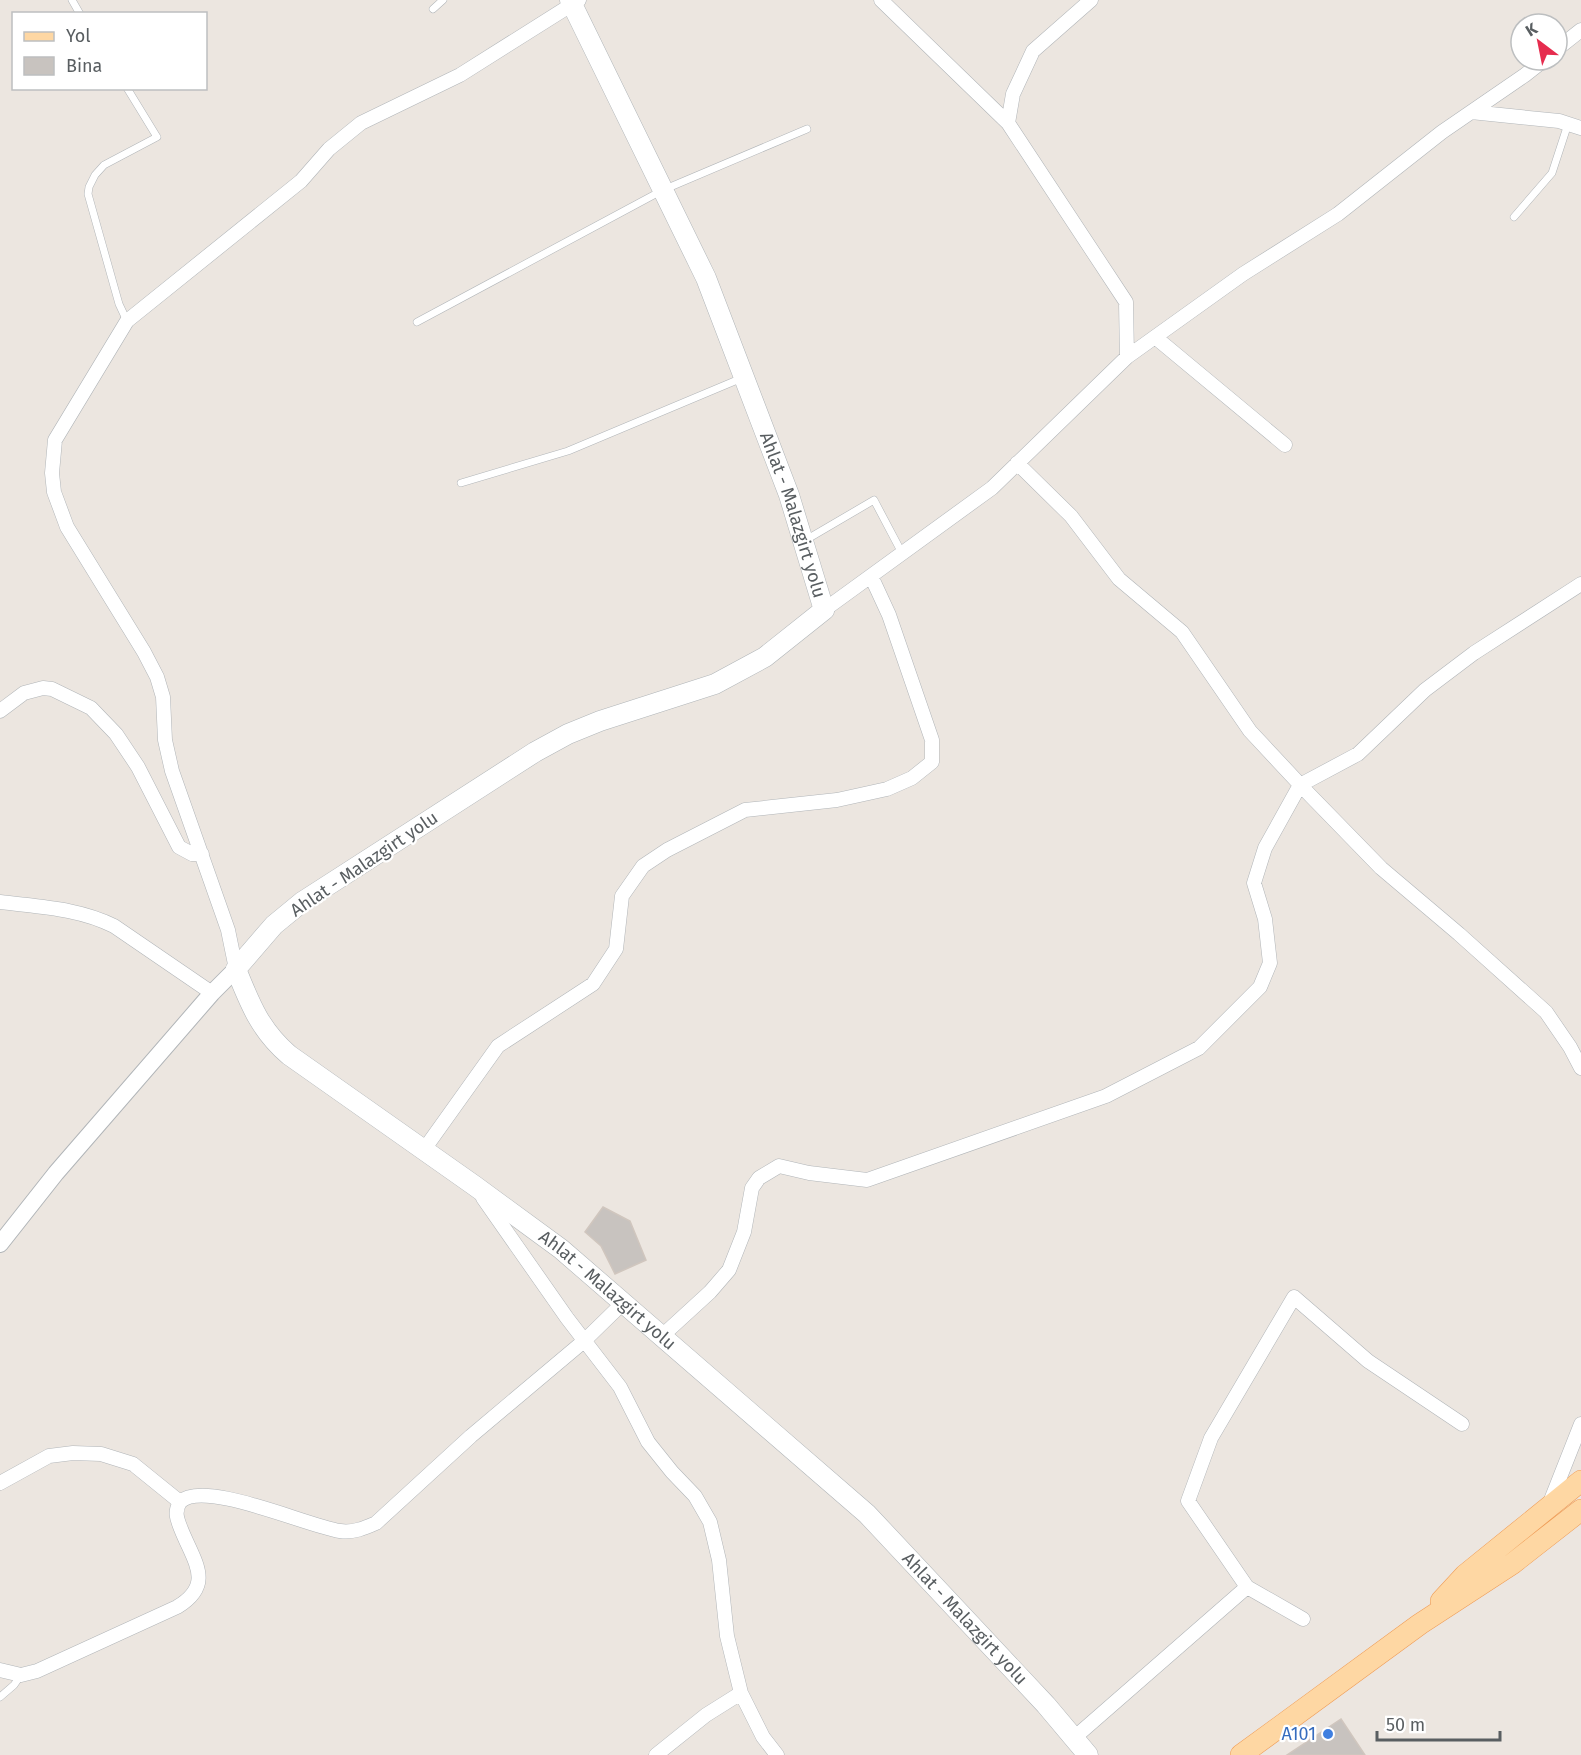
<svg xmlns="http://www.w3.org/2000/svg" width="1581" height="1755" viewBox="0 0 1581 1755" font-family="'Fira Sans',sans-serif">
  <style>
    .building { fill: #c8c3bf; stroke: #d0c6be; stroke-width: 1.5 }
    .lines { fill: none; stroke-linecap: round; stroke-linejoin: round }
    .service-casing { stroke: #b1b5b8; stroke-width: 8 }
    .minor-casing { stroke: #b1b5b8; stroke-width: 15 }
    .tertiary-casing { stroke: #b1b5b8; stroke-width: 18 }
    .secondary-casing { stroke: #b0b5b8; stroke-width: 21 }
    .primary-casing { stroke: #ef9c56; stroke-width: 22 }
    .service { stroke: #fff; stroke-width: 7 }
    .minor { stroke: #fff; stroke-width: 14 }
    .tertiary { stroke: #fff; stroke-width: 16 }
    .secondary { stroke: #fff; stroke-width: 20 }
    .primary { stroke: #fed7a3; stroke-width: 21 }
    .shop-dot { fill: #3f7fe0; stroke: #fff; stroke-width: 2 }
    .labels { text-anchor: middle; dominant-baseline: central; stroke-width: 4.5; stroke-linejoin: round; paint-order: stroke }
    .street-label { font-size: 18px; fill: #595e61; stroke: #fff }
    .shop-label { font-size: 18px; fill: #366cbe; stroke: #fff; text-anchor: end }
  </style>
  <rect width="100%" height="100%" fill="#ece6e0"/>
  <path class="building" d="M603,1207L630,1221L646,1260L615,1274L601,1246L585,1232Z
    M1341,1719L1365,1755H1287Z"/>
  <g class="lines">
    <defs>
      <path id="service" d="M72,0L80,14
        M433,9L443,0
        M1514,217L1552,173L1568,124
        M127,321L119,304L88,194L89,187L95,175L104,165L157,137L127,88
        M417,322L663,190L807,129
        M461,483L568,451L742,378
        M804,541L874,500L902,553
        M0,1697L14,1685L21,1675"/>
      <path id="minor" d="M881,0L1008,123L1126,302L1127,357
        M1557,49L1581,30
        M1471,112L1559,121L1581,128
        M1008,123L1013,94L1033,51L1091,0
        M1155,337L1285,445
        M1017,463L1071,516L1119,579L1182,632L1250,731L1306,791L1381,868L1459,934L1546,1012L1570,1047L1581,1068
        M824,610L992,488L1127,357L1243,274L1338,214L1442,132L1525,75L1544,60
        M0,711L24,693L43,688L52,689L91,708L116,734L138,767L179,847L192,854H202
        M0,902C39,907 78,908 114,926L212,993
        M236,969L228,930L172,771L165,740L163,697L157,677L144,652L67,527L54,492L52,473L55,440L127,321L301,181L329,149L361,123L460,75L579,0
        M423,1151L498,1046L593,984L616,949L622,896L643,866L667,850L745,810L837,800L887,789L912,778L932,762V740L889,615L871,576
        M483,1198L567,1318L620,1387L648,1442L672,1472L695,1496L710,1522L719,1560L727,1636L741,1693L763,1737L777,1755
        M663,1335L710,1292L729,1270L744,1232L752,1188L759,1178L779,1166L809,1173L867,1180L1106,1096L1199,1048L1260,987L1270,963L1265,919L1254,883L1265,848L1300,785L1358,754L1425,690L1474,653L1581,584
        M0,1483L49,1456L73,1453L101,1454L133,1464L180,1502
        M1549,1505L1581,1424
        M1303,1619L1247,1587L1188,1501L1211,1438L1294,1297L1368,1361L1462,1424
        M0,1670L21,1675L37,1671L177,1607C215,1584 194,1562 181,1529C177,1519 174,1512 180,1502C204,1479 307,1526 340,1531C353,1533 365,1528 376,1523L471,1436L584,1341L624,1302
        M1074,1738L1247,1587
        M656,1755L706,1715L741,1693"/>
      <path id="tertiary" d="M0,1244L56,1173L212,993L236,969"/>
      <g id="secondary">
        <path id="s1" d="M570,0L706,278L789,495L824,610L765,657L715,684L600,721L568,734L535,752L302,902L274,925L236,969C250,1004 260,1030 289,1055L475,1186L561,1249L867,1514L1046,1705L1088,1755"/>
      </g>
      <path id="primary" d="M1441,1601L1465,1575L1581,1481
        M1241,1755L1420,1624L1512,1564L1581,1510"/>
    </defs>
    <use href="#service" class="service-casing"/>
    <use href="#minor" class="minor-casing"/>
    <use href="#tertiary" class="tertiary-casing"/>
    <use href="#secondary" class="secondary-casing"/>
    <use href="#primary" class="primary-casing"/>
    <use href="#service" class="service"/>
    <use href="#minor" class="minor"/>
    <use href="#tertiary" class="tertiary"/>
    <use href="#secondary" class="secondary"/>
    <use href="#primary" class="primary"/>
  </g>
  <circle class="shop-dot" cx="1328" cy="1734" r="6"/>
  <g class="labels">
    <g class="street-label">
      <text stroke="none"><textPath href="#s1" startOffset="562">Ahlat - Malazgirt yolu</textPath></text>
      <text transform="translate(364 864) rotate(-34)">Ahlat - Malazgirt yolu</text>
      <text stroke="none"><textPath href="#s1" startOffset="1857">Ahlat - Malazgirt yolu</textPath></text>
      <text stroke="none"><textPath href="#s1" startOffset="2343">Ahlat - Malazgirt yolu</textPath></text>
    </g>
    <g class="shop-label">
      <text x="1316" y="1734">A101</text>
    </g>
  </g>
  <rect x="12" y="12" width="195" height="78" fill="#ffffff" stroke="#bdbfc0" stroke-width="1.5"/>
  <rect x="24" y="32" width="30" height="9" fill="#fed7a3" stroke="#bdbfc0" stroke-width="1.5"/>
  <text x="66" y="42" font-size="18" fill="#595e61">Yol</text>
  <rect x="24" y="57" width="30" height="18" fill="#c8c3bf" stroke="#bdbfc0" stroke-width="1.5"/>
  <text x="66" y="72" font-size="18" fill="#595e61">Bina</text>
  <g transform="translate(1539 42) rotate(328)"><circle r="28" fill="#ffffff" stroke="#bdbfc0" stroke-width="1.5"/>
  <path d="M0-4.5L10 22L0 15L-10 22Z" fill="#e62c4e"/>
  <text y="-9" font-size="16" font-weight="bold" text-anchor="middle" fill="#595e61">K</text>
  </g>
  <path d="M1377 1731v9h123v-9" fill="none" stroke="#595e61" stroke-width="3"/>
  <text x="1386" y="1731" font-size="18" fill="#595e61" stroke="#ffffff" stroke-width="4.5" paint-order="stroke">50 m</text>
</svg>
